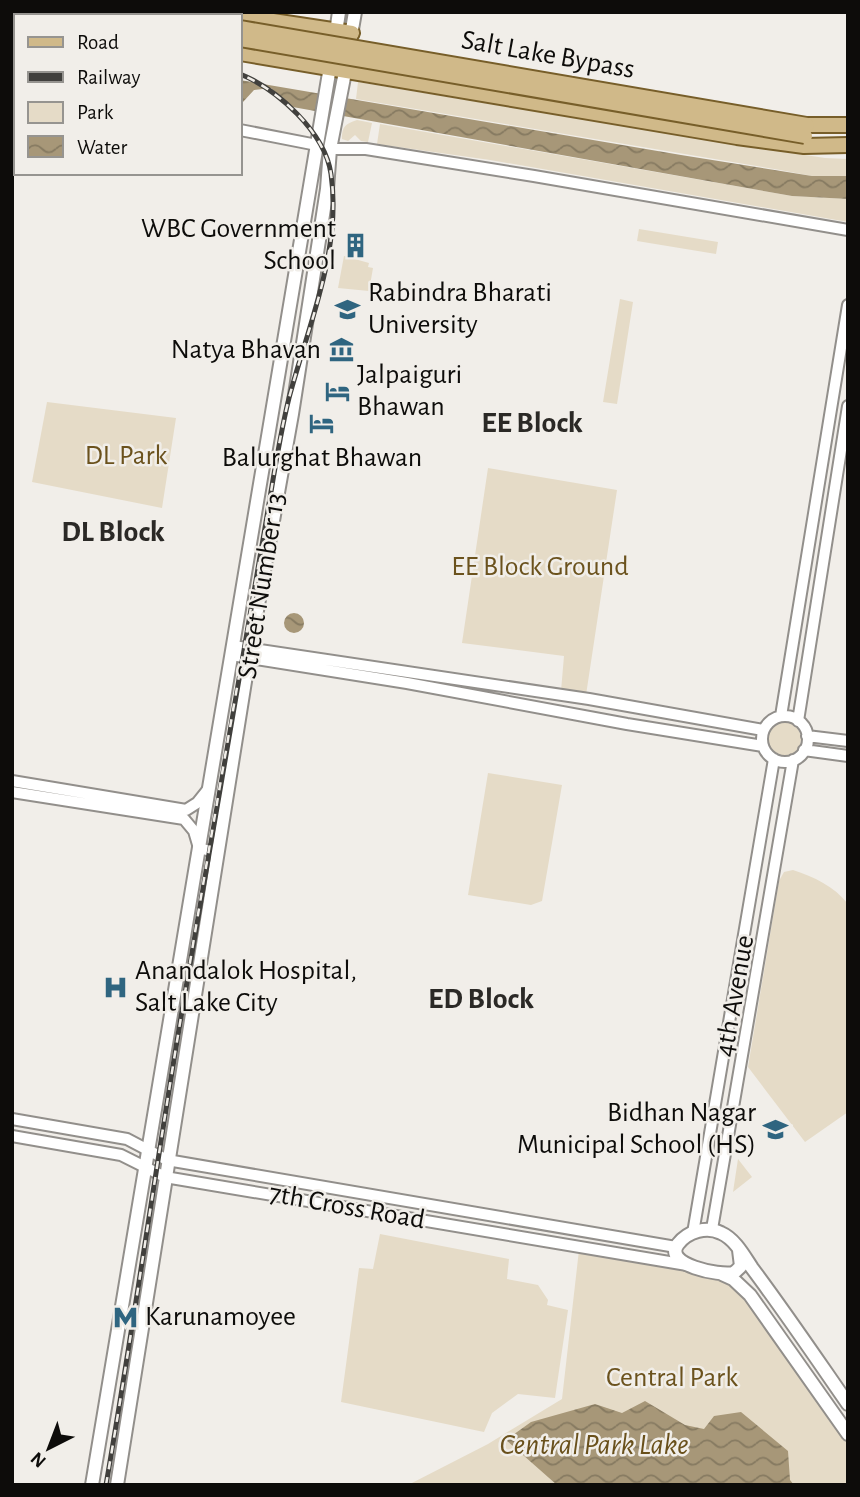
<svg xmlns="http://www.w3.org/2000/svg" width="860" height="1497" viewBox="0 0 860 1497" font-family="'Alegreya Sans',sans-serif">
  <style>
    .green { fill: #e5dbc7 }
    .water { fill: url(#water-waves) }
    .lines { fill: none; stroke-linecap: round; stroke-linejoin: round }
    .tertiary-casing { stroke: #928f8b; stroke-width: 14 }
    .secondary-casing { stroke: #928f8b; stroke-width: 16 }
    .primary-casing { stroke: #775e29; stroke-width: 18 }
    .tertiary { stroke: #fff; stroke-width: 10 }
    .secondary { stroke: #fff; stroke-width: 12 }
    .primary { stroke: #d0b989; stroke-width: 14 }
    .rail-casing { stroke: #41403d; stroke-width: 5 }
    .rail { stroke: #f1eee9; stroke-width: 2.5; stroke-dasharray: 8; stroke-linecap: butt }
    .primary-bridge-casing { stroke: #775e29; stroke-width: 18; stroke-linecap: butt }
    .primary-bridge { stroke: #d0b989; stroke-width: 14 }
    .labels { text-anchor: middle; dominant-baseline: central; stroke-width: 5; stroke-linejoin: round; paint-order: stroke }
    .street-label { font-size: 28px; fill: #0d0c0a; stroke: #f1eee9 }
    .poi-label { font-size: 28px; fill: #0d0c0a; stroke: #f1eee9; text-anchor: start }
    .park-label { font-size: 28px; fill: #6b521d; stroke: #f1eee9 }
    .neighbourhood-label { font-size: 30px; font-weight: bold; fill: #2b2926; stroke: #f1eee9 }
    .water-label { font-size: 30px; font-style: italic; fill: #69501b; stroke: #f1eee9 }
  </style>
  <defs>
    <pattern id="water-waves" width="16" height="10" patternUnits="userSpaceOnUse" patternTransform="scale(1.75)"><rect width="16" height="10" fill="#a79778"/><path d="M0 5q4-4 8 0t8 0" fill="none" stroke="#867a61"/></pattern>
  </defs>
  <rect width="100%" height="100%" fill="#f1eee9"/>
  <path class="green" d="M358,82L720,142L825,158L848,159V176H812L780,170L356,99Z
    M357,120L372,123L368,142L361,141L355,135L348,141L342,139C342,127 345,124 357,120Z
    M380,124L792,196L848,199V222L490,160L377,144Z
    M639,229L718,242L716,254L637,241Z
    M344,256L369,263L368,267L373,268L369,291L338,288Z
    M620,299L633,302L617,404L603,402Z
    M47,402L176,418L162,508L32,482Z
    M488,468L617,490L586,695L561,691L564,656L462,643Z
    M767 739a17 17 0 1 1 34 0a17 17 0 1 1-34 0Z
    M488,773L562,785L542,901L531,905L468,895Z
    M793,870C814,877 834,886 848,904V1112L805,1142L748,1067L779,881L784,872Z
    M738,1159L752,1177L733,1192Z
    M380,1234L509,1259L507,1279L538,1285L548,1300L547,1305L568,1310L555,1398L518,1394L492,1413L484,1432L341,1402L359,1268L373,1269Z
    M579,1250L714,1275L734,1284L848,1441V1485H408L488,1444L562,1399Z"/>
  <path class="water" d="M240,80L681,155L812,176H848V199L792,196L287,106L271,88L254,90L243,102H240Z
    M284 623a10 10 0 1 1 20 0a10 10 0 1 1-20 0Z
    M645,1401L685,1425L704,1429L714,1416L741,1412L788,1451L790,1480L794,1485H557L506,1440L531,1422L595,1404L622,1413Z"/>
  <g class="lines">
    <defs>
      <path id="tertiary" d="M12,114L16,93
        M240,130L317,145
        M330,149H366L534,176L848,230
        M233,646L589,699L763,730
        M231,655L407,683L627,724L763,746
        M781,716L848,305
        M762 739a23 23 0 1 1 46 0a23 23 0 1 1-46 0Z
        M798,721L848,406
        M807,736L848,741
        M804,750L848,756
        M12,781L186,810L197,803L209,788
        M12,792L184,819L194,831L199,848L218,853
        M12,1119L127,1139L167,1160L676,1247
        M12,1136L121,1155L165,1177L687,1265
        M712,1229L793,760
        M693,1233L774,759"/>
      <path id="secondary" d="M335,39L339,12
        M350,41L355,12
        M739,1250L741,1266C737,1270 737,1271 733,1273C720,1276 662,1265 678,1244C688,1231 707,1226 721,1233C735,1239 744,1256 752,1268C785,1312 816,1358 848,1404
        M722,1274L733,1279L750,1295L848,1434
        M92,1485L331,61
        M117,1485L250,650L292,414L327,189L330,149L347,62"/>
      <path id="primary" d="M83,12L103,16
        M149,12L170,16
        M220,12L239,16
        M240,16L352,33
        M12,20H16
        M240,53L737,137L804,146L848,145
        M807,125H848"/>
    </defs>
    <use href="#tertiary" class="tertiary-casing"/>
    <use href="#secondary" class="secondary-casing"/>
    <use href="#primary" class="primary-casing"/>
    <use href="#tertiary" class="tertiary"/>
    <use href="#secondary" class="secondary"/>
    <use href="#primary" class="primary"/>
    <defs>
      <path id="rail" d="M12,29L16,30
        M106,1485C133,1329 155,1173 181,1017C208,852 237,687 266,522C273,481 279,438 289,398C308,326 342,250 331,174C325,132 277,89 240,74"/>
    </defs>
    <use href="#rail" class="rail-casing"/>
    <use href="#rail" class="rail"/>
    <defs>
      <path id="primary-bridge" d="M240,28L807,125
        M240,39L805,136"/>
    </defs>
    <use href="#primary-bridge" class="primary-bridge-casing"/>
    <use href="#primary-bridge" class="primary-bridge"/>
  </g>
  <defs>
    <symbol id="building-bare" viewBox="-9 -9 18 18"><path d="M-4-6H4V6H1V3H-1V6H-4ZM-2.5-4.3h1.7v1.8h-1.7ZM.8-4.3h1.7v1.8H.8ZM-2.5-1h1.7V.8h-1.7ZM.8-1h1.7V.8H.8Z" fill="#2f6580" stroke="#f1eee9" stroke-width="2.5" paint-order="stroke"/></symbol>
    <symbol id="university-bare" viewBox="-9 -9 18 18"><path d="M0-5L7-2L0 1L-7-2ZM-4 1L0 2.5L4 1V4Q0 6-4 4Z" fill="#2f6580" stroke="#f1eee9" stroke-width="2.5" paint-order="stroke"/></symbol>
    <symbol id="museum-bare" viewBox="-9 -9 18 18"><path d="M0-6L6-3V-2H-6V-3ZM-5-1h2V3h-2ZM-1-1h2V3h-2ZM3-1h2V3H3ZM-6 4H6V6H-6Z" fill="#2f6580" stroke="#f1eee9" stroke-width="2.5" paint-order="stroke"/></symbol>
    <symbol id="hotel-bare" viewBox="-9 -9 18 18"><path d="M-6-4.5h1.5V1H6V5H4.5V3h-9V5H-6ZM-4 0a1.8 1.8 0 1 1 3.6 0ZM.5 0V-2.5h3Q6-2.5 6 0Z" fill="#2f6580" stroke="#f1eee9" stroke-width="2.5" paint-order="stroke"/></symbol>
    <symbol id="hospital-bare" viewBox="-9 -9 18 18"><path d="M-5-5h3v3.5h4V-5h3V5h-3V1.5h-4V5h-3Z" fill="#2f6580" stroke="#f1eee9" stroke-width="2.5" paint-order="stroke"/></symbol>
    <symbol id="school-bare" viewBox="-9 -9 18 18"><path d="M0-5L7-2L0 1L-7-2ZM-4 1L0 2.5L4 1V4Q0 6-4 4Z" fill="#2f6580" stroke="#f1eee9" stroke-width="2.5" paint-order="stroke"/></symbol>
    <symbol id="metro-bare" viewBox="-9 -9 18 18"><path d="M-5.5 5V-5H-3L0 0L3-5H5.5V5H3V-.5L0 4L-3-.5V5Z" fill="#2f6580" stroke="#f1eee9" stroke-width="2.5" paint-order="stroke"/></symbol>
  </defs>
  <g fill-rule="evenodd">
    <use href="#building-bare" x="338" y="228" width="35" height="35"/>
    <use href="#university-bare" x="330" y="292" width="35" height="35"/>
    <use href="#museum-bare" x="324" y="332" width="35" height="35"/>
    <use href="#hotel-bare" x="320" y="374" width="35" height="35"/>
    <use href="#hotel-bare" x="304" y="406" width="35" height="35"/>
    <use href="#hospital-bare" x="98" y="970" width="35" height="35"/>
    <use href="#school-bare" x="758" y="1112" width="35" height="35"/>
    <use href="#metro-bare" x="108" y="1300" width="35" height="35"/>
  </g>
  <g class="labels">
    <g class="street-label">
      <text transform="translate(548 55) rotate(10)">Salt Lake Bypass</text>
      <text transform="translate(262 586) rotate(-81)">Street Number 13</text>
      <text transform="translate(735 996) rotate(-80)">4th Avenue</text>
      <text transform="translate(347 1207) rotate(10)">7th Cross Road</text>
    </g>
    <g class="poi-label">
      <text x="336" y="229" text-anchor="end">WBC Government<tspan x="336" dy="32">School</tspan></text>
      <text x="368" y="293">Rabindra Bharati<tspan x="368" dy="32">University</tspan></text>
      <text x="321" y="350" text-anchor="end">Natya Bhavan</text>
      <text x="357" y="375">Jalpaiguri<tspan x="357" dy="32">Bhawan</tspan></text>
      <text x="322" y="458" text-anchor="middle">Balurghat Bhawan</text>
      <text x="135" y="971">Anandalok Hospital,<tspan x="135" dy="32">Salt Lake City</tspan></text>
      <text x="756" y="1113" text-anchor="end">Bidhan Nagar<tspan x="756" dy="32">Municipal School (HS)</tspan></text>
      <text x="145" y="1317">Karunamoyee</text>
    </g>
    <g class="park-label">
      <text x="126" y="456">DL Park</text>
      <text x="540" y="567">EE Block Ground</text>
      <text x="672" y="1378">Central Park</text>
    </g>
    <g class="neighbourhood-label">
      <text x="532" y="423">EE Block</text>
      <text x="113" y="532">DL Block</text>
      <text x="481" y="999">ED Block</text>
    </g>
    <g class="water-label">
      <text x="594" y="1445">Central Park Lake</text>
    </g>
  </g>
  <rect width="860" height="1497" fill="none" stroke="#0d0c0a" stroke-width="28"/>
  <rect x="14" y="14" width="228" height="161" fill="#f1eee9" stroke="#969490" stroke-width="2"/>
  <rect x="28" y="37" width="35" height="10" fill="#d0b989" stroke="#969490" stroke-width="2"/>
  <text x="77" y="49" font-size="21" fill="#0d0c0a">Road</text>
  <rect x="28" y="72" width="35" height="10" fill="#41403d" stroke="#969490" stroke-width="2"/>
  <text x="77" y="84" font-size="21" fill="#0d0c0a">Railway</text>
  <rect x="28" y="102" width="35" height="21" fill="#e5dbc7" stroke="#969490" stroke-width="2"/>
  <text x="77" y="119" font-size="21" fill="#0d0c0a">Park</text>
  <rect x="28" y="136" width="35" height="21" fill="url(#water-waves)" stroke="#969490" stroke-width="2"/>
  <text x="77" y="154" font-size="21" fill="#0d0c0a">Water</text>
  <g transform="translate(49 1448) rotate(222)" stroke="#f1eee9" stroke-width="5" paint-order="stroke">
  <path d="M0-5L12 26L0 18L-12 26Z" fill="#0d0c0a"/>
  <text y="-10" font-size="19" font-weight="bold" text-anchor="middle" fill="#0d0c0a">N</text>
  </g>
</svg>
